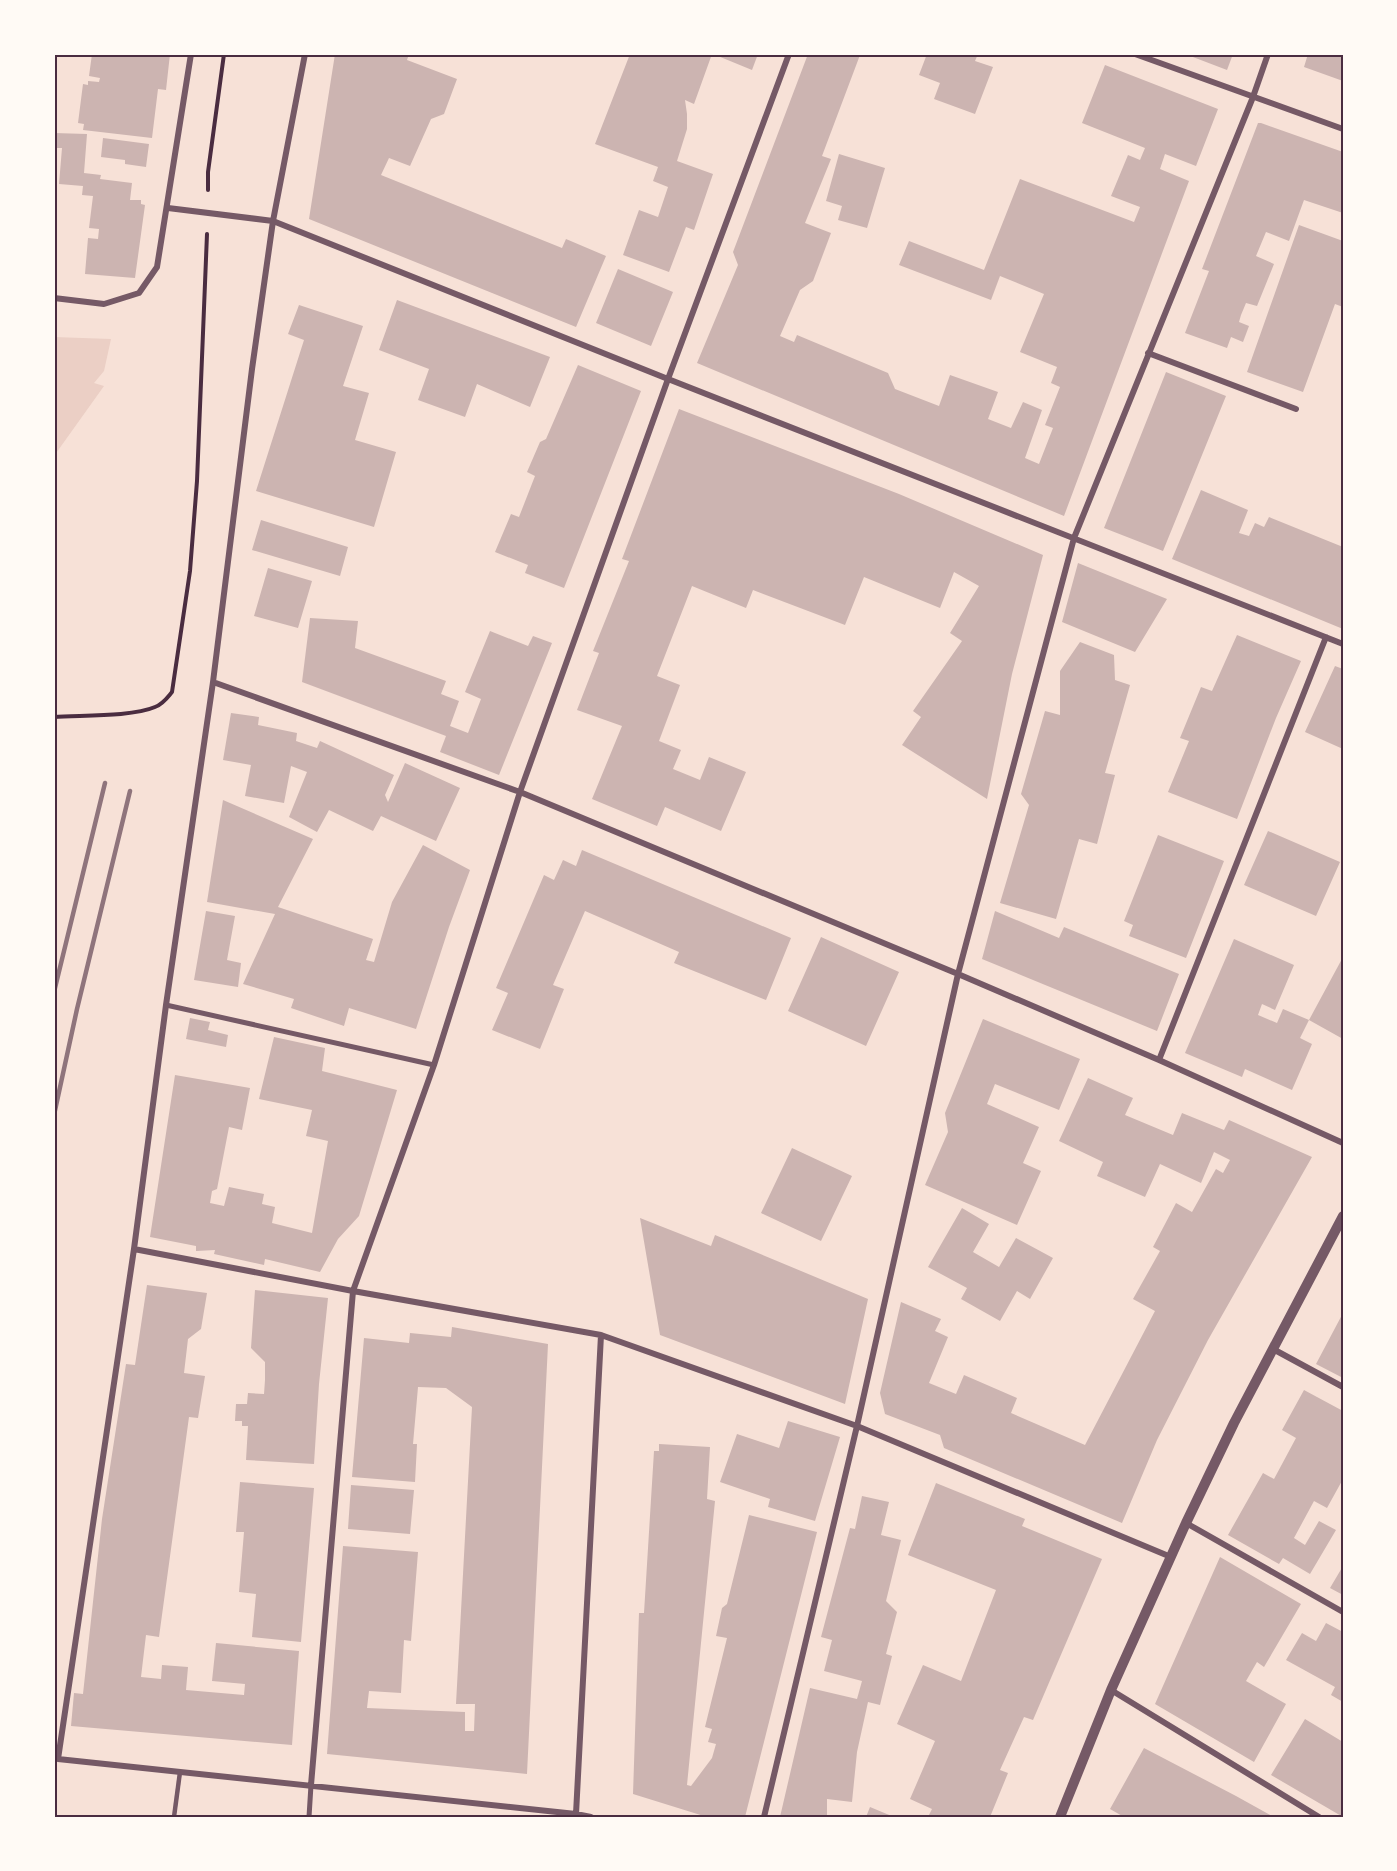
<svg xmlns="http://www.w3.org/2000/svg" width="1397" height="1871" viewBox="0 0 1397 1871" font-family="'PT Serif',serif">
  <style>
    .green { fill: #ebcfc5 }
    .building { fill: #ccb4b1 }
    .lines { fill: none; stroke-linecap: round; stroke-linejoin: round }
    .path { stroke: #4a2c40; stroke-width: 4 }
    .service { stroke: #755966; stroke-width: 4.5 }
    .pedestrian { stroke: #755966; stroke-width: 5 }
    .minor { stroke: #755966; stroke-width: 6 }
    .tertiary { stroke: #755966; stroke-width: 10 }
    .rail { stroke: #8f747c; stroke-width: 4.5 }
    .neatline { fill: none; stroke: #4a2c40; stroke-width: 2 }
  </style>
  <rect width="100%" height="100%" fill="#f7e1d7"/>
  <path class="green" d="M54,337L111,339L104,371L94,383L104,386L54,456Z"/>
  <path class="building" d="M92,54H170L166,90L158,89L152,138L83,130L84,124L78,123L83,84L88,85V81L99,82L100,78L89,76Z
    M335,54H409L407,60L457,79L444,114L431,119L410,166L389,158L381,175L562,248L566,239L606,256L576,327L309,219Z
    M630,54H712L694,104L685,100L687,114V129L677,161L713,174L694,230L686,227L669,272L623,255L639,210L658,217L668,187L653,181L658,167L595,144Z
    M713,54H758L752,70Z
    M808,54L860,55L822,156L831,159L805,223L831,233L813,281L800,290L780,336L794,342L797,335L888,373L895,389L939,406L950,375L998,392L988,419L1011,428L1023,402L1042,410L1025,458L1039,464L1053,428L1045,425L1060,387L1051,383L1057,367L1020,352L1044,294L1000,276L991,300L899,265L909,241L984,270L1020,179L1134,222L1140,207L1111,196L1128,155L1140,160L1145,148L1082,123L1105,65L1218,109L1196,166L1165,154L1160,169L1189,181L1064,516L697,363L738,265L733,252Z
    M927,54H978L975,61L993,67L975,114L934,99L940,83L919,75Z
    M1185,54H1233L1227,70Z
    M1308,54H1343V81L1304,67Z
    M1258,123H1261L1343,152V213L1304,200L1289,241L1266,232L1256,256L1274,264L1257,306L1246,303L1241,315L1239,322L1249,326L1243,342L1231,337L1227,348L1185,333L1209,271L1202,269Z
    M54,133L87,134L84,173L101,175L100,179L132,183L130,200H141V204L145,205L135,278L85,274L88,238L98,239L99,229L89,228L93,196L82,195L83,186L59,184L62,148H54Z
    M103,138L149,144L146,167L125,164V160L101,157Z
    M839,154L885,168L867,228L838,220L842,206L826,201Z
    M1299,225L1343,241V307L1335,304L1303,392L1247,372Z
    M618,269L673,292L651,346L596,323Z
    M397,300L550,357L530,407L477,384L465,417L418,400L429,369L379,350Z
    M299,305L363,326L343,386L369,393L355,440L396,452L374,527L256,491L304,340L288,334Z
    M578,365L641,391L564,588L525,573L528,565L495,552L511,514L519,517L535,476L527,472L540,442L546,439Z
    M1166,372L1226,396L1163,551L1104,528Z
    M679,409L899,494L1043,555L1012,674L987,799L902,745L921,717L913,711L962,641L950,633L979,586L954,572L940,608L864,577L845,625L753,590L746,608L692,586L657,676L680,685L659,741L681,750L673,769L700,780L709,757L746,772L721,831L665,807L657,826L592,799L622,726L577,710L599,653L593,651L629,561L622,559Z
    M1201,490L1248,510L1239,533L1249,536L1255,523L1264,527L1269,517L1343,547V629L1172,559Z
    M261,520L348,547L340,576L252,550Z
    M1078,563L1167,599L1135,652L1062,622Z
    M268,568L312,581L298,628L254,616Z
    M310,618L358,621L355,648L446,681L441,694L459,701L450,726L468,733L481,699L465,692L490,631L528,646L533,636L552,643L499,775L440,752L446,736L302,682Z
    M1237,635L1301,661L1276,718L1237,819L1168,792L1189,741L1180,738L1201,687L1212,691Z
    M1080,642L1114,655L1115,680L1130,685L1105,773L1115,775L1097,844L1079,839L1056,919L1000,903L1029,805L1021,794L1045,711L1060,715V671Z
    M1335,666L1343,669V749L1305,732Z
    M231,713L259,717L258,725L297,733L296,741L317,748L320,741L394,775L385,795L388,802L405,763L460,788L436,841L381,816L373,831L329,810L317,832L289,817L307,772L291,766L284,803L245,796L251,765L223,760Z
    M223,800L313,839L278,907L373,939L366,960L374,962L392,902L423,845L470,870L449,927L416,1029L349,1008L344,1026L291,1008L294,999L243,984L275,914L207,902Z
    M1268,831L1340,862L1316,916L1244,885Z
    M1158,835L1224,861L1186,958L1129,936L1133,925L1124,921Z
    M582,850L791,938L766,1000L674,963L679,952L585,911L553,985L564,989L540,1049L492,1030L508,993L496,988L544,875L554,880L563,860L576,866Z
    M206,911L235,916L227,960L241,963L238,987L194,980Z
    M995,911L1059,938L1064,927L1179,974L1157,1031L982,959Z
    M821,937L899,972L866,1046L788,1011Z
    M1234,939L1294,965L1275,1010L1262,1004L1258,1015L1277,1023L1283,1009L1309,1020L1300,1038L1312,1044L1292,1090L1245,1069L1242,1077L1185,1053Z
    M1343,957V1039L1309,1020Z
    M190,1018L210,1022L208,1030L228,1035L226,1047L186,1039Z
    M983,1019L1080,1059L1059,1110L995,1084L987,1104L1039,1127L1023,1163L1041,1171L1017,1225L925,1185L948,1132L945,1113Z
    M274,1037L325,1048L322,1071L397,1090L359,1216L338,1239L320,1272L265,1259L264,1265L214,1254L215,1250L196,1251V1246L150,1237L175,1075L250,1088L242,1130L229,1127L217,1189L212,1191L210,1203L224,1206L229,1187L264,1194L262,1204L275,1207L272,1223L312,1233L328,1141L306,1136L312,1110L259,1099Z
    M1088,1078L1133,1098L1125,1115L1173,1135L1182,1113L1224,1130L1229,1120L1312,1157L1208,1340L1157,1440L1122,1523L944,1448L940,1435L885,1414L880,1393L901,1302L941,1319L935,1331L948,1337L929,1383L956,1394L964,1375L1017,1398L1011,1413L1085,1445L1155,1311L1133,1299L1160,1251L1153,1247L1176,1203L1192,1212L1216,1169L1223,1173L1230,1160L1214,1152L1201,1183L1160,1164L1145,1197L1097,1176L1103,1162L1059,1141Z
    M792,1148L852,1176L821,1241L761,1213Z
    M962,1208L989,1224L973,1252L999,1267L1016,1238L1053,1258L1030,1299L1017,1291L1000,1321L961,1299L967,1288L928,1267Z
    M640,1218L711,1246L715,1235L868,1299L845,1404L660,1335Z
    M147,1285L207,1293L201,1329L188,1339L184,1373L205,1376L198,1418L189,1417L159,1637L146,1635L141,1677L161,1679L162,1665L188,1667L186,1690L244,1695L245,1684L212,1681L216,1643L299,1651L292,1745L71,1726L74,1693L83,1694L102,1519L126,1364L135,1365Z
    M255,1290L328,1298L319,1384L314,1464L246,1460L248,1426H242V1421H235L236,1404H247L248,1393L264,1394L265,1380V1362L251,1348Z
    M1343,1313V1378L1316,1364Z
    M452,1327L548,1344L527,1774L327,1754L343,1546L418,1552L411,1641L404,1640L401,1693L369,1691L367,1708L465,1712V1731H474L475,1704H456L472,1407L446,1388L418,1387L413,1444H417L415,1482L352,1477L364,1338L409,1343L410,1333L451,1337Z
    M1304,1390L1343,1411V1479L1327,1508L1314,1501L1294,1538L1305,1545L1319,1521L1336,1530L1310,1574L1283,1558L1279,1564L1228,1535L1263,1473L1274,1479L1296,1438L1282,1430Z
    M788,1421L840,1437L815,1521L768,1507L770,1499L720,1482L737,1434L779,1448Z
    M659,1444L710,1447L707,1499L715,1501L687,1785L691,1786L712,1758L716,1744L708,1742L712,1729L705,1727L727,1638L716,1636L722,1608L727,1604L749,1515L817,1532L745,1817H707L633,1794L639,1613H644L654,1451H659Z
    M240,1482L314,1488L301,1642L252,1637L256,1594L239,1592L244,1532H236Z
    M936,1483L1025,1519L1022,1526L1102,1559L1033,1720L1024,1717L1000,1770L1008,1773L990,1817H928L932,1809L910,1799L935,1741L897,1724L923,1665L961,1681L996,1590L908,1555Z
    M351,1485L414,1490L410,1534L348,1529Z
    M862,1496L889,1502L881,1535L901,1540L886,1601L897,1612L886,1654L892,1656L880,1705L868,1702L857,1752L852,1802L827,1799V1817H780L810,1688L857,1699L862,1681L824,1671L832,1640L821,1637L850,1528L855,1529Z
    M1220,1557L1301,1604L1264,1667L1257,1662L1246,1681L1286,1704L1254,1762L1155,1704Z
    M1343,1566V1595L1330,1588Z
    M1326,1623L1343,1632V1702L1331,1695L1335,1687L1286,1660L1302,1633L1316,1641Z
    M1305,1719L1343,1742V1817L1271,1775Z
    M1144,1748L1236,1796L1274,1817H1124L1110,1809Z
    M870,1807L894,1817H866Z"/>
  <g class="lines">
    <path class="path" d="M208,190V172L224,54
      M54,717C80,715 132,717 155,707C163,704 167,698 172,692L190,571L197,481L207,234"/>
    <path class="service" d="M174,1817L180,1772"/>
    <path class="pedestrian" d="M166,1005L434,1065
      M309,1817L311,1785"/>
    <path class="minor" d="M305,54L273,221L252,369L213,682L166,1005L134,1249L58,1759L576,1814L591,1817
      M1135,54L1343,129
      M168,208L273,221L668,379L1343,644
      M54,298L104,304L139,293L157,267L191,54
      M1148,353L1296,409
      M213,682L520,792L958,974L1159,1060L1343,1143
      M1159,1060L1326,637
      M134,1249L353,1291L601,1335L857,1426L1171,1557
      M1273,1349L1343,1387
      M1186,1523L1343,1612
      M1111,1690L1319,1817
      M311,1785L353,1291L434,1065L520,792L668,379L789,54
      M576,1814L601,1335
      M764,1817L857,1426L958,974L1074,538L1253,97L1268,54"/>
    <path class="tertiary" d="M1060,1817L1111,1690L1186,1523L1234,1423L1343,1216"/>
    <path class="rail" d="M54,992L105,783
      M54,1115L77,1009L130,791"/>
  </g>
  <rect width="1397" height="1871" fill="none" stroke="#fffaf5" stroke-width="111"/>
  <rect x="56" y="56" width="1286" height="1760" class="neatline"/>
</svg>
